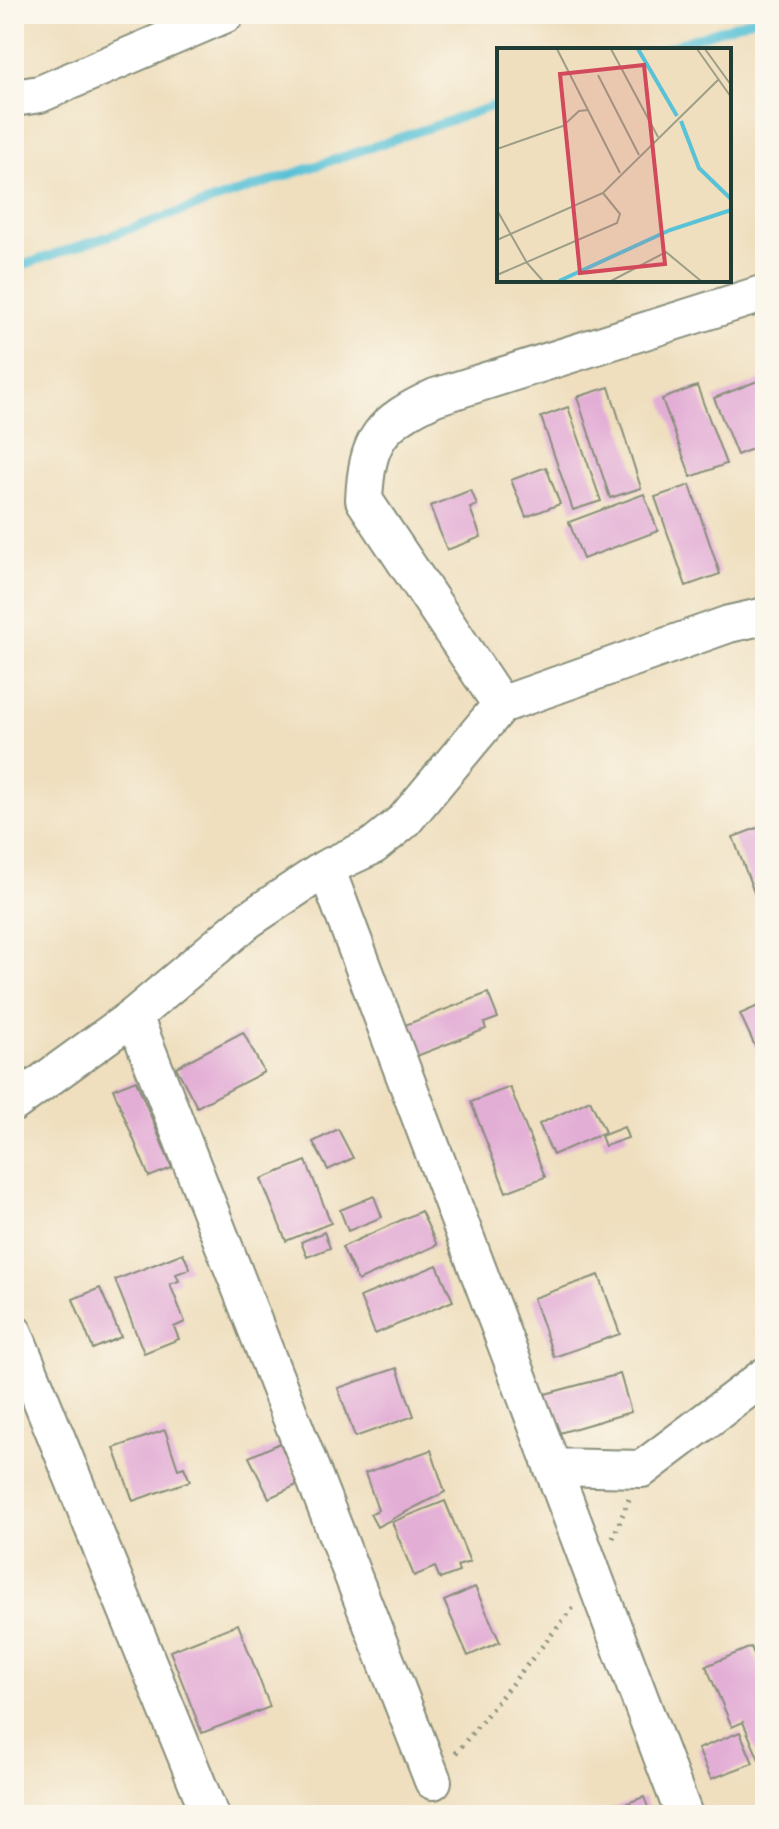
<svg xmlns="http://www.w3.org/2000/svg" width="779" height="1829" viewBox="0 0 779 1829" font-family="'Patrick Hand',sans-serif">
  <style>
    .lines { fill: none; stroke-linecap: round; stroke-linejoin: round }
    .stream { stroke: #5ac2d7; stroke-width: 9 }
    .building { fill: #e3aed6 }
    .minor-casing { stroke: #878e7a; stroke-width: 40 }
    .path { stroke: #878e7a; stroke-width: 5; stroke-dasharray: 2 6; stroke-linecap: butt }
    .minor { stroke: #fff; stroke-width: 36 }
    .inset-river { fill: none; stroke: #5ac2d7; stroke-width: 4 }
    .inset-road { fill: none; stroke: #9c9e87; stroke-width: 2 }
    .view { fill: #d1495b; fill-opacity: 0.15; stroke: #d1495b; stroke-width: 4 }
    .inset-edge { fill: none; stroke: #1f3d34; stroke-width: 4 }
  </style>
  <rect width="100%" height="100%" fill="#fbf7ec"/>
  <filter id="ink" filterUnits="userSpaceOnUse"><feTurbulence type="fractalNoise" baseFrequency=".0125" numOctaves="2"/><feDisplacementMap in="SourceGraphic" scale="16" xChannelSelector="R" yChannelSelector="G"/><feConvolveMatrix kernelMatrix="1 2 1 2 8 2 1 2 1" color-interpolation-filters="sRGB"/></filter>
  <filter id="wash" filterUnits="userSpaceOnUse"><feTurbulence type="fractalNoise" baseFrequency=".006" numOctaves="4" result="noise"/><feDisplacementMap in="SourceGraphic" scale="32" xChannelSelector="R" yChannelSelector="G"/><feGaussianBlur stdDeviation="1.8" result="paint"/><feColorMatrix in="noise" values="0 0 0 0 0 0 0 0 0 0 0 0 0 0 0 0 0 1.4 0 .05"/><feComposite in="paint" operator="in"/></filter>
  <g filter="url(#wash)">
    <rect width="100%" height="100%" fill="#efdfbf"/>
    <g class="lines">
      <path class="stream" d="M660,50L765,15
        M14,268L499,104"/>
    </g>
    <g id="blocks">
      <path class="building" d="M765,378V444L737,455L714,398Z
        M697,386L726,464L691,477L662,399Z
        M609,387L641,488L610,498L577,397Z
        M568,407L601,501L573,510L541,417Z
        M546,467L560,504L526,517L511,480Z
        M690,485L720,574L686,586L655,497Z
        M471,490L477,505L470,508L481,537L447,550L430,506Z
        M644,494L658,531L583,559L569,522Z
        M765,825V910L761,911L733,837Z
        M488,993L498,1018L484,1023L486,1029L417,1056L405,1025Z
        M765,1003V1053L759,1055L740,1014Z
        M243,1032L264,1072L197,1107L176,1067Z
        M136,1080L172,1168L149,1177L113,1089Z
        M510,1087L545,1177L506,1192L471,1102Z
        M590,1100L605,1132L553,1155L539,1124Z
        M624,1127L628,1138L605,1146L601,1136Z
        M338,1129L353,1158L328,1170L313,1142Z
        M306,1161L331,1223L286,1241L261,1179Z
        M374,1196L382,1217L348,1231L340,1210Z
        M421,1211L437,1245L358,1281L342,1247Z
        M324,1232L330,1248L307,1257L301,1242Z
        M183,1253L190,1269L176,1274L179,1281L170,1284L185,1322L174,1327L179,1339L144,1353L115,1280Z
        M437,1265L453,1301L375,1334L360,1297Z
        M599,1275L620,1334L554,1357L533,1298Z
        M100,1288L121,1337L93,1349L73,1299Z
        M397,1368L414,1416L355,1437L338,1388Z
        M620,1374L631,1412L556,1434L545,1394Z
        M165,1430L178,1469L184,1467L190,1481L133,1501L114,1448Z
        M280,1443L299,1484L269,1498L249,1457Z
        M431,1450L445,1492L377,1527L370,1514L378,1510L365,1473Z
        M445,1501L470,1562L457,1566L459,1572L440,1579L435,1567L414,1576L392,1522Z
        M475,1587L500,1642L468,1656L444,1601Z
        M238,1624L270,1707L202,1733L170,1651Z
        M751,1647L765,1679V1757L759,1760L743,1722L732,1727L706,1666Z
        M740,1732L753,1763L711,1779L698,1749Z
        M644,1797L651,1815H594Z"/>
    </g>
  </g>
  <g filter="url(#ink)">
    <use href="#blocks" fill-opacity="0" stroke="#878e7a" stroke-width="2"/>
    <g class="lines">
      <defs>
        <path id="minor" d="M14,98L40,94L226,14
          M501,705L364,500C367,438 380,423 435,397L765,293
          M326,868L684,1815
          M134,1016L433,1781
          M14,1103L134,1016L248,920L326,868L373,846L404,821L501,705L729,624L765,616
          M14,1333L210,1815
          M552,1467L642,1469L765,1376"/>
      </defs>
      <use href="#minor" class="minor-casing"/>
      <path class="path" d="M613,1538L629,1499
        M456,1753L573,1608"/>
      <use href="#minor" class="minor"/>
    </g>
  </g>
  <g transform="translate(497 48)">
    <rect width="234" height="234" fill="#efdfbf"/>
    <path class="inset-river" d="M141,1L180,68M184,73L202,120L234,151M62,233L173,182L234,162"/>
    <path class="inset-road" d="M60,1L123,125M114,1L161,89M200,1L234,49M208,1L234,37M101,27L142,107M0,101L66,78L82,63L91,62M0,162L30,215L46,233M0,192L106,145L221,32M0,227L120,175L123,166L106,145M114,233L169,204L204,233"/>
    <path class="view" d="M147,17L168,216L83,225L63,26Z"/>
    <rect width="234" height="234" class="inset-edge"/>
  </g>
  <rect width="779" height="1829" fill="none" stroke="#fbf7ec" stroke-width="48"/>
</svg>
